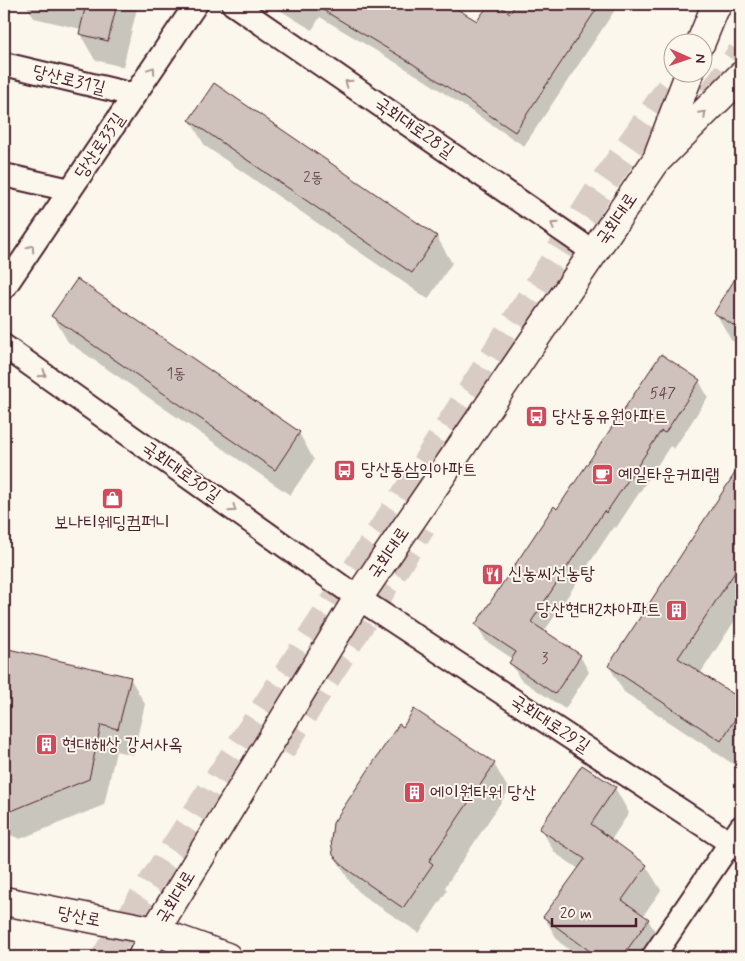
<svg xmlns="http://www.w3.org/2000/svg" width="745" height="961" viewBox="0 0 745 961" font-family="Mynerve,'Poor Story',sans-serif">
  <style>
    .shadow { fill: #0003 }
    .building { fill: #cfc2bc; stroke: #4a1f2b }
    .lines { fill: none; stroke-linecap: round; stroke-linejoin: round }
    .highway-tunnel { stroke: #d8ccc5; stroke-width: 28; stroke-dasharray: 28 14; stroke-linecap: butt }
    .street-casing { stroke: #4a1f2b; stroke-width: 26 }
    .secondary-casing { stroke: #4a1f2b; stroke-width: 31 }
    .primary-casing { stroke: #4a1f2b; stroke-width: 31 }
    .street { stroke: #fbf7ec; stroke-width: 22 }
    .secondary { stroke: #fbf7ec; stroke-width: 28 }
    .primary { stroke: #fbf7ec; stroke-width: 28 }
    .oneway { stroke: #ab9695 }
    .labels { text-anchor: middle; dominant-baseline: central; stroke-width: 4; stroke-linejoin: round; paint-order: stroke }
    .number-label { font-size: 15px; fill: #6b484f }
    .street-label { font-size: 18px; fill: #4a1f2b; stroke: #fbf7ec }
    .poi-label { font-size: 18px; fill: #4a1f2b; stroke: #fbf7ec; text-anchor: start }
  </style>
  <rect width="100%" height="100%" fill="#fbf7ec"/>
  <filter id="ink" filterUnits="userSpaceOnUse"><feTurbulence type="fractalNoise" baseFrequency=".02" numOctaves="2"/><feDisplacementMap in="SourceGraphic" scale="10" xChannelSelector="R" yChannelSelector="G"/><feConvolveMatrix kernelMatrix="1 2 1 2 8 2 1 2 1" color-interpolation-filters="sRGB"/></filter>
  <g filter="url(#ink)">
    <path class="shadow" d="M26,4H138L123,67L95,60L80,34L81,29L34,18Z
      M270,4H447L478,23L490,4H495L510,14L518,4H619L524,146L423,79L320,17L312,30Z
      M215,84L437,237L452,263L428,299L205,146L190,120Z
      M741,271V346L731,340L716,313Z
      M53,316L299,433L314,460L290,495L68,342Z
      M699,381L708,397L674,449L670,446L616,528L614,526L544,632L580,656L589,672L565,709L520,679L511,663L513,659L486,641L477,625L558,511Z
      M741,466V611L700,674L741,701V758L736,766L624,692L609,666Z
      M4,649L130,678L145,704L133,755L116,751L104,805L20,839L4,832Z
      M494,764L509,790L445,887L447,891L419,933L362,895L350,882L334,855Z
      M615,788L629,813L611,840L646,866L661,890L643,916L648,920L663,944L653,957H580L559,942L544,917L579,869L555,853L541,829Z"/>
    <path class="building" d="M86,4H117L108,41L79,34Z
      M313,4H449L477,21L489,4H497L510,13L516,4H600L515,132L413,64Z
      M214,83L437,236L412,273L189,120Z
      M741,269V330L714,313Z
      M77,279L300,432L275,470L51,316Z
      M661,354L700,380L665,433L661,431L606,513L604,511L531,622L581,655L555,694L509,663L516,652L475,625L554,506L557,509Z
      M741,464V563L678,658L741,699V710L721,741L608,666Z
      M4,648L131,677L118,729L101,725L89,779L4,814Z
      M414,709L495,763L429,861L433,864L403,908L345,868L333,855L331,841L333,823L399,724L403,727Z
      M582,765L616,787L591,824L647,865L622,900L649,919L622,957H598L543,917L585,859L539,829Z"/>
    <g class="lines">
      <path class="highway-tunnel" d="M711,96L741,53
        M281,750L422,526
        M105,957L221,775L422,469L601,187L681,72"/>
      <defs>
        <path id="street" d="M233,4L595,253
          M4,64L134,95
          M4,175L70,190
          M4,288L196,4
          M4,346L358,598L741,850
          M653,957L741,827"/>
        <path id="secondary" d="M4,901L155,931L227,957"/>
        <path id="primary" d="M701,42L714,10L718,4
          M659,153L690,72
          M142,957L155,931L358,598L656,161L741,76"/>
      </defs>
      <use href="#street" class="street-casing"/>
      <use href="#secondary" class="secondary-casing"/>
      <use href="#primary" class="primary-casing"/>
      <use href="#street" class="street"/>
      <use href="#secondary" class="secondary"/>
      <use href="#primary" class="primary"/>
    </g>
    <defs><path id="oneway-chevron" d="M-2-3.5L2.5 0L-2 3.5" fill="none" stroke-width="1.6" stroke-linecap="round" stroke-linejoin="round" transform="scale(1.25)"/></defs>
    <g class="oneway">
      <use href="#oneway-chevron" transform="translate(152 70) rotate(-56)"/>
      <use href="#oneway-chevron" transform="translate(348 83) rotate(-145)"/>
      <use href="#oneway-chevron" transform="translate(703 114) rotate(-45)"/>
      <use href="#oneway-chevron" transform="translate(554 225) rotate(-146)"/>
      <use href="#oneway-chevron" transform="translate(31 248) rotate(-56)"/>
      <use href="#oneway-chevron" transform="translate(43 374) rotate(35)"/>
      <use href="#oneway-chevron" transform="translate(233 509) rotate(35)"/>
    </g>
  </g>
  <defs>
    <symbol id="bus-square" viewBox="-11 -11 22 22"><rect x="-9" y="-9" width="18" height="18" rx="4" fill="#d1495b" stroke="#fbf7ec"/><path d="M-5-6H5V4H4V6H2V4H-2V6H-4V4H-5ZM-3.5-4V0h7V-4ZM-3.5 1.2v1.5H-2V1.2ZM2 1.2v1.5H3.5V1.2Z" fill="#fff"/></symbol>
    <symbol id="cafe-square" viewBox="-11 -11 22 22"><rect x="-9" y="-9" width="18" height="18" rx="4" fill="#d1495b" stroke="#fbf7ec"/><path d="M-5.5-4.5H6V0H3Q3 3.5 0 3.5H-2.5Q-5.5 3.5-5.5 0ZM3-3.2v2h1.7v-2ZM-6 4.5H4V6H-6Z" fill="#fff"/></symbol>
    <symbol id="shop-square" viewBox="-11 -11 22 22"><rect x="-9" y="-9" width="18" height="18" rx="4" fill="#d1495b" stroke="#fbf7ec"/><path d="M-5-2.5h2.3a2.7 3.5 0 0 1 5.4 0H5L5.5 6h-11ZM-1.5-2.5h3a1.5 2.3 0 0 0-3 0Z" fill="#fff"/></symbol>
    <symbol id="restaurant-square" viewBox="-11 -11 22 22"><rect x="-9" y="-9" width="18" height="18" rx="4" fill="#d1495b" stroke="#fbf7ec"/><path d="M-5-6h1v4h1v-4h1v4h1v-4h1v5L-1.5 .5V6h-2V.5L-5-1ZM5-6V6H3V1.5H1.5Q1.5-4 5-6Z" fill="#fff"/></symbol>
    <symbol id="building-square" viewBox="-11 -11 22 22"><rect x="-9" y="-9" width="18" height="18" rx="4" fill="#d1495b" stroke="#fbf7ec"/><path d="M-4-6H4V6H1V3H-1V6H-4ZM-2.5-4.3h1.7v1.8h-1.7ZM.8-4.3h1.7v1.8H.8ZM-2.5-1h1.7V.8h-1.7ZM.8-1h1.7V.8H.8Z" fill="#fff"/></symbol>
  </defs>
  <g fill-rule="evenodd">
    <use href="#bus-square" x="524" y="404" width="25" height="25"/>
    <use href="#bus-square" x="332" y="458" width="25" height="25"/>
    <use href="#cafe-square" x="590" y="462" width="25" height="25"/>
    <use href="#shop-square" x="100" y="486" width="25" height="25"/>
    <use href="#restaurant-square" x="480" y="562" width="25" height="25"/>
    <use href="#building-square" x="664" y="598" width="25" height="25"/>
    <use href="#building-square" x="34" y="732" width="25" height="25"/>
    <use href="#building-square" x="402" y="780" width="25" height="25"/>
  </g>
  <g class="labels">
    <g class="number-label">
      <text x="313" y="178">2동</text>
      <text x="176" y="374">1동</text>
      <text x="663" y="394">547</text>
      <text x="545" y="659">3</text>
    </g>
    <g class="street-label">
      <text transform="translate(69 80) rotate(14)">당산로31길</text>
      <text transform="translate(414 128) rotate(35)">국회대로28길</text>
      <text transform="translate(100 146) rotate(-56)">당산로33길</text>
      <text transform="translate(617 219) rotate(-56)">국회대로</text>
      <text transform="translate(181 472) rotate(35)">국회대로30길</text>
      <text transform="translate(389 553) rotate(-56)">국회대로</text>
      <text transform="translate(550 724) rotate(33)">국회대로29길</text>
      <text transform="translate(176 897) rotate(-59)">국회대로</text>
      <text transform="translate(79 917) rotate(11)">당산로</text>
    </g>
    <g class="poi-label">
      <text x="552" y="417">당산동유원아파트</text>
      <text x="361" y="470">당산동삼익아파트</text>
      <text x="618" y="475">예일타운커피랩</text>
      <text x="112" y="523" text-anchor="middle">보나티웨딩컴퍼니</text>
      <text x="508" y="574">신농씨선농탕</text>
      <text x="661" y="610" text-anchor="end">당산현대2차아파트</text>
      <text x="62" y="745">현대해상 강서사옥</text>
      <text x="430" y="793">에이원타워 당산</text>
    </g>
  </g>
  <rect width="745" height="961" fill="none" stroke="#fbf7ec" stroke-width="20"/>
  <rect x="10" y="10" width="725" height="941" fill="none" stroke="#4a1f2b" stroke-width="2" filter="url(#ink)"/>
  <g transform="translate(688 58) rotate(92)"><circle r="24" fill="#fbf7ec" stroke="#b4a19f"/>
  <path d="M0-4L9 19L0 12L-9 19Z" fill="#d1495b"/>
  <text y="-8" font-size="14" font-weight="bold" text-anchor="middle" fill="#4a1f2b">N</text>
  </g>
  <path d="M552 918v8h84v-8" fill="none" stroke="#4a1f2b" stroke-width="2.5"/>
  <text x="560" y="918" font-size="15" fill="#4a1f2b" stroke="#fbf7ec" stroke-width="4" paint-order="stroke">20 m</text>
</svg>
